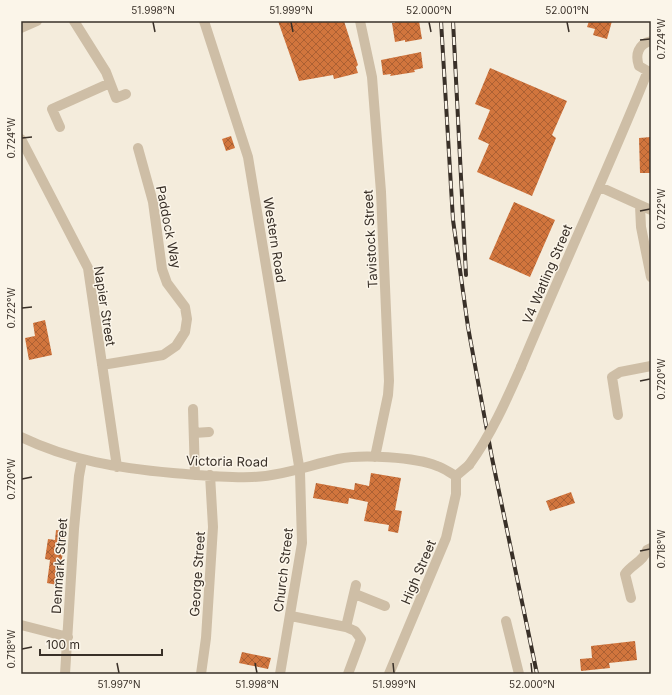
<svg xmlns="http://www.w3.org/2000/svg" width="672" height="695" viewBox="0 0 672 695" font-family="Inter,sans-serif">
  <style>
    .building { fill: url(#building-cross-hatch) }
    .lines { fill: none; stroke-linecap: round; stroke-linejoin: round }
    .minor { stroke: #cebea6; stroke-width: 10 }
    .rail-casing { stroke: #393028; stroke-width: 4 }
    .rail { stroke: #fbf5e9; stroke-width: 2.5; stroke-dasharray: 8; stroke-linecap: butt }
    .minor-bridge { stroke: #cebea6; stroke-width: 10 }
    .ticks { fill: none; stroke: #393028; stroke-width: 1.5 }
    .labels { text-anchor: middle; dominant-baseline: central; stroke-width: 3; stroke-linejoin: round; paint-order: stroke }
    .street-label { font-size: 13px; fill: #393028; stroke: #fbf5e9 }
    .neatline { fill: none; stroke: #393028; stroke-width: 1.5 }
    .ticks-label { font-size: 10px; text-anchor: middle; fill: #393028 }
  </style>
  <defs>
    <pattern id="building-cross-hatch" width="8" height="8" patternUnits="userSpaceOnUse"><rect width="8" height="8" fill="#d1753d"/><path d="M0 0l8 8M0 8l8-8" fill="none" stroke="#ab6033"/></pattern>
  </defs>
  <rect width="100%" height="100%" fill="#f4ecdc"/>
  <path class="building" d="M278,21H344L358,65L356,67L358,73L334,79L333,75L299,81Z
    M395,21H419L422,39L405,42V40L395,42L392,23H395Z
    M589,21H612L607,39L593,35L595,29L587,27Z
    M421,52L423,68L414,70L415,72L390,76L391,74L383,75L381,60Z
    M490,68L567,101L552,135L556,138L532,196L477,172L489,144L478,139L490,110L475,104Z
    M231,136L235,148L226,151L222,139Z
    M651,137V173H640L639,138Z
    M514,202L555,220L530,277L489,259Z
    M45,320L52,355L29,360L25,338L35,336L33,323Z
    M371,473L401,478L395,510L402,511L398,533L388,531L389,525L364,521L368,502L349,498L348,504L313,498L316,483L354,490L355,483L369,486Z
    M571,492L575,503L550,511L546,501Z
    M56,530L65,531V542L57,585L47,583L50,560L45,559L48,539L55,540Z
    M635,641L637,660L609,663L610,668L581,671L580,659L592,658L591,646Z
    M242,652L271,658L268,669L239,663Z"/>
  <g class="lines">
    <path class="minor" d="M74,21L106,72L116,98L126,94
      M204,21L248,157L300,472L302,543L280,674
      M360,21L372,77L381,192L389,381L388,395L375,457
      M21,28L37,21
      M651,41C638,44 635,55 639,66L651,73
      M60,127L52,109L110,83
      M21,139L88,268L117,467
      M600,187L651,210
      M640,206L641,227L651,277
      M102,365L163,355L176,346L185,332L187,319L185,307L167,283L162,269L153,202L138,148
      M521,367C562,268 607,172 647,73
      M193,409L195,475
      M618,415L612,377L620,372L651,366
      M194,433L209,432
      M21,437C71,461 119,468 173,473C199,475 226,478 252,477C282,476 310,465 338,459C361,454 416,457 437,466C444,468 450,473 456,476
      M456,476L469,465
      M355,594L385,606
      M631,598L625,574C632,564 644,561 647,550L651,548
      M291,616L346,627
      M506,621L519,674
      M21,625L68,637
      M65,674L74,529L79,476L82,460
      M201,674L206,638L213,527L210,475
      M348,674L361,639L355,631L346,627L356,585
      M389,674L446,538L456,494V476"/>
    <defs>
      <path id="rail" d="M441,21L453,220L468,327L492,458L537,674
        M453,21L466,275"/>
    </defs>
    <use href="#rail" class="rail-casing"/>
    <use href="#rail" class="rail"/>
    <path class="minor-bridge" d="M469,465C491,435 506,401 521,367"/>
  </g>
  <path class="ticks" d="M153,22L155,32M291,22L293,32M429,22L431,32M567,22L569,32M640,40L650,39M22,138L32,137M640,211L650,209M22,308L32,307M640,381L650,379M22,479L32,477M640,551L650,549M22,649L32,647M117,663L119,673M255,663L257,673M393,663L394,673M531,663L532,673"/>
  <g class="labels">
    <g class="street-label">
      <text transform="translate(169 227) rotate(79)">Paddock Way</text>
      <text transform="translate(370 239) rotate(-93)">Tavistock Street</text>
      <text transform="translate(275 240) rotate(81)">Western Road</text>
      <text transform="translate(547 274) rotate(-67)">V4 Watling Street</text>
      <text transform="translate(105 306) rotate(81)">Napier Street</text>
      <text transform="translate(227 461) rotate(1)">Victoria Road</text>
      <text transform="translate(59 566) rotate(-86)">Denmark Street</text>
      <text transform="translate(283 570) rotate(-83)">Church Street</text>
      <text transform="translate(418 572) rotate(-67)">High Street</text>
      <text transform="translate(197 574) rotate(-86)">George Street</text>
    </g>
  </g>
  <rect width="672" height="695" fill="none" stroke="#fbf5e9" stroke-width="44"/>
  <path d="M40 649v6h122v-6" fill="none" stroke="#393028" stroke-width="2"/>
  <text x="46" y="649" font-size="12" fill="#393028" stroke="#fbf5e9" stroke-width="3" paint-order="stroke">100 m</text>
  <rect x="22" y="22" width="628" height="651" class="neatline"/>
  <g class="ticks-label">
    <text x="153" y="14">51.998°N</text>
    <text x="291" y="14">51.999°N</text>
    <text x="429" y="14">52.000°N</text>
    <text x="567" y="14">52.001°N</text>
    <text transform="translate(661 39) rotate(-90)" y="4">0.724°W</text>
    <text transform="translate(11 138) rotate(-90)" y="4">0.724°W</text>
    <text transform="translate(661 209) rotate(-90)" y="4">0.722°W</text>
    <text transform="translate(11 308) rotate(-90)" y="4">0.722°W</text>
    <text transform="translate(661 379) rotate(-90)" y="4">0.720°W</text>
    <text transform="translate(11 479) rotate(-90)" y="4">0.720°W</text>
    <text transform="translate(661 549) rotate(-90)" y="4">0.718°W</text>
    <text transform="translate(11 649) rotate(-90)" y="4">0.718°W</text>
    <text x="119" y="688">51.997°N</text>
    <text x="257" y="688">51.998°N</text>
    <text x="394" y="688">51.999°N</text>
    <text x="532" y="688">52.000°N</text>
  </g>
</svg>
